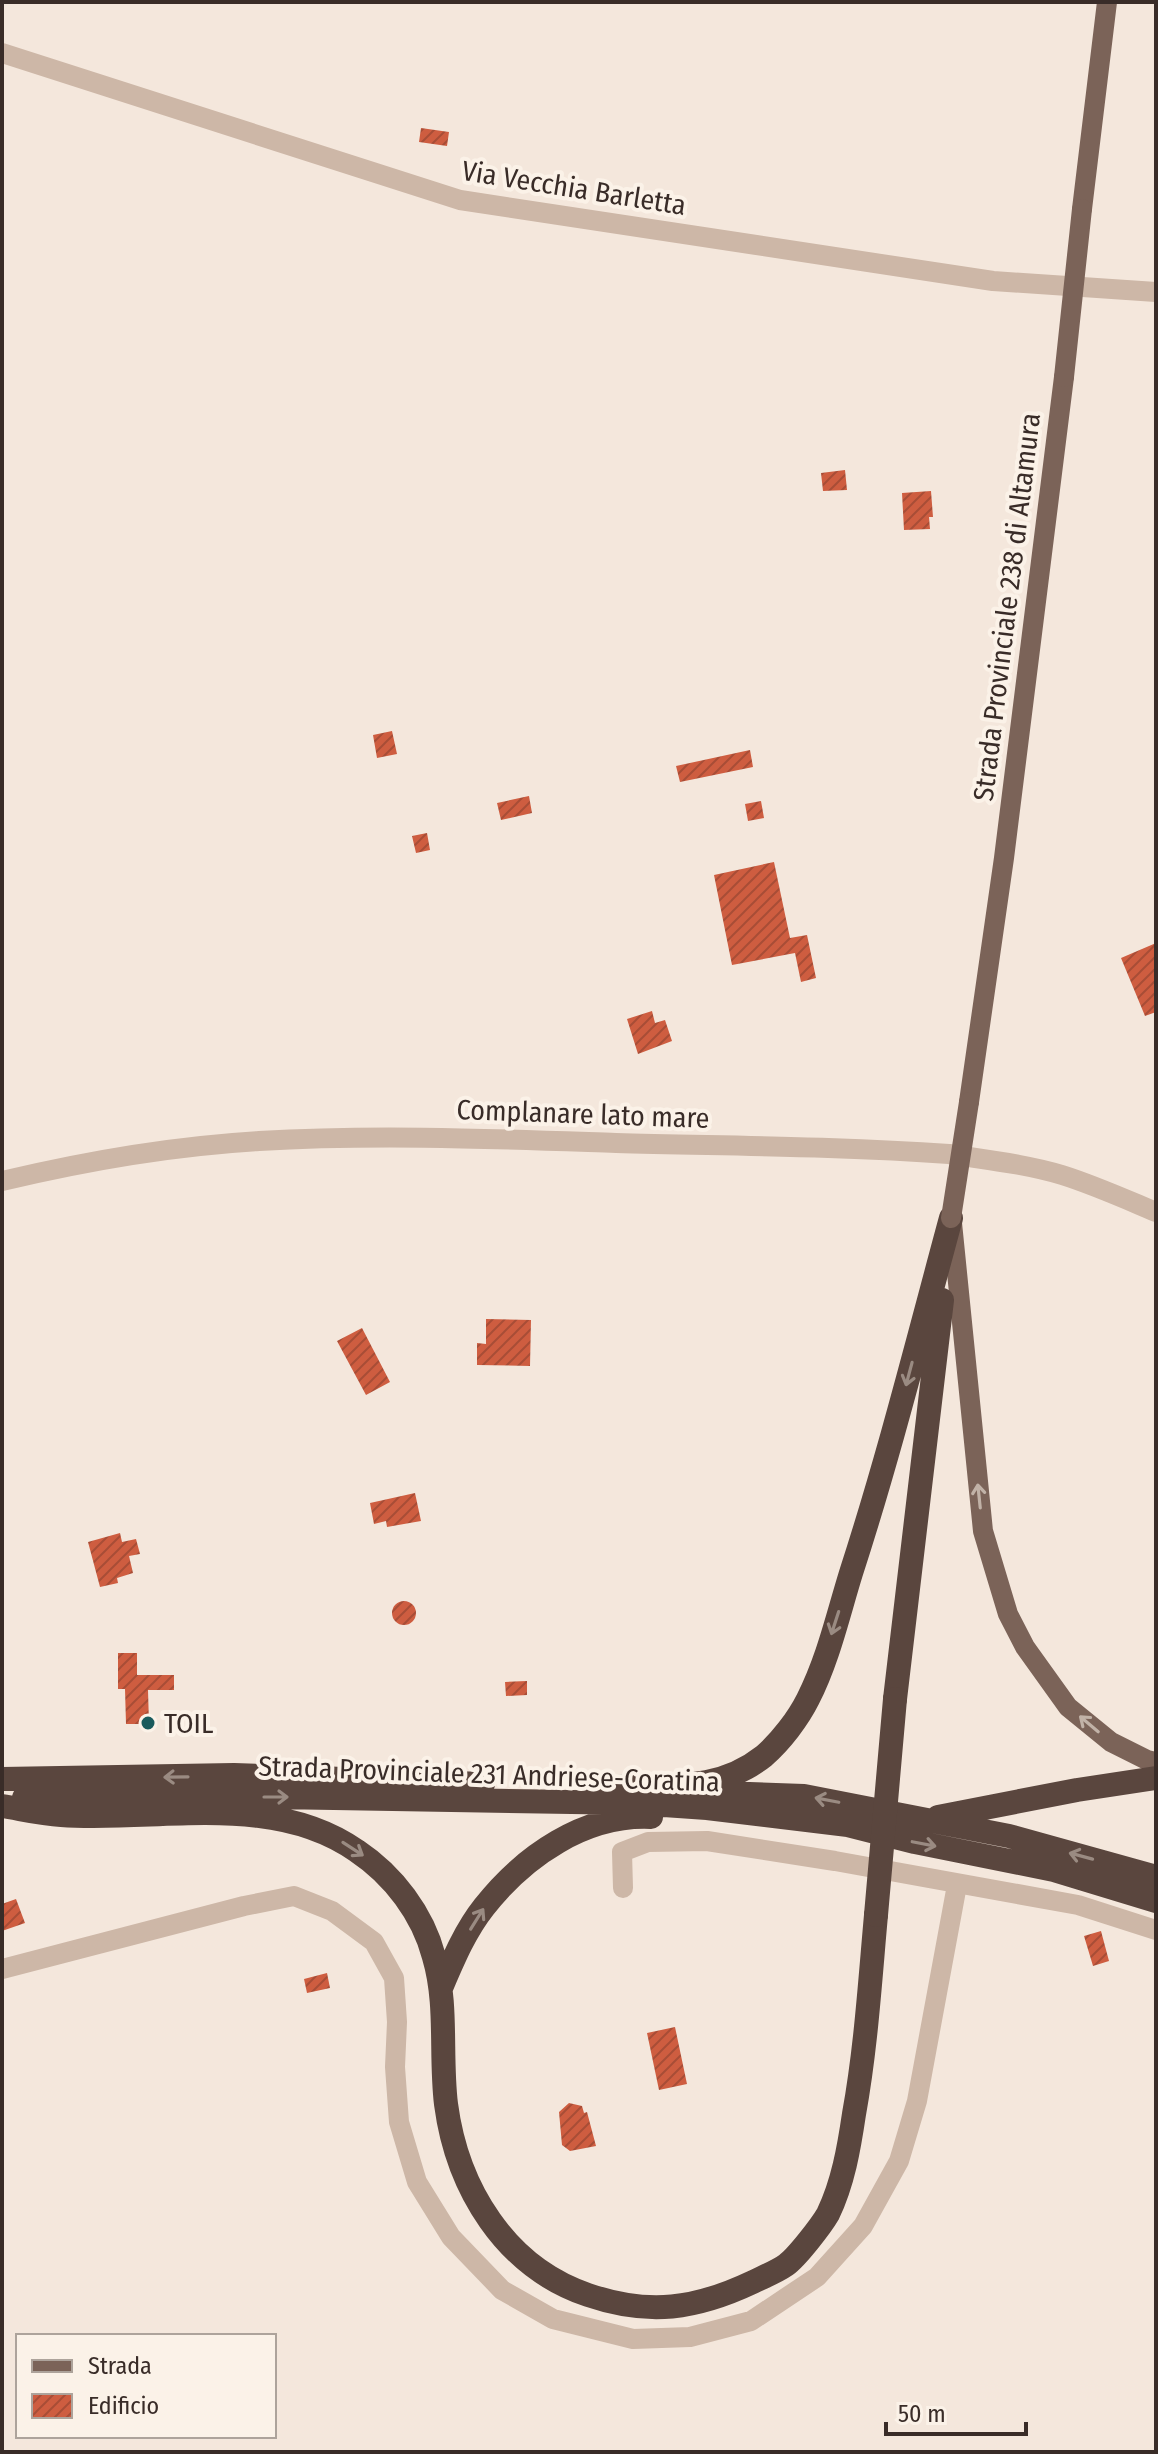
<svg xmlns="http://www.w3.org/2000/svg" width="1158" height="2454" viewBox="0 0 1158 2454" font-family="'Fira Sans Condensed',sans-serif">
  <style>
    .building { fill: url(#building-hatch) }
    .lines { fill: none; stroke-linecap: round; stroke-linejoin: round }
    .minor { stroke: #cdb7a7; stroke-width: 20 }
    .major { stroke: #7b6358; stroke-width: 20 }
    .highway { stroke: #5a463e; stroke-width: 24 }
    .major-bridge { stroke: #7b6358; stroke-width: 20 }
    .highway-bridge { stroke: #5a463e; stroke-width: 24 }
    .oneway { stroke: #9a8b82 }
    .oneway2 { stroke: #c1b2a7 }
    .poi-dot { fill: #1a5b5d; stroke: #fbf2e8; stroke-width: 3 }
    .labels { text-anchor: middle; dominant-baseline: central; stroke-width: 8; stroke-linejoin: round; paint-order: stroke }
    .street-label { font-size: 28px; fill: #392c28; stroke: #fbf2e8 }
    .poi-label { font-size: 28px; fill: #392c28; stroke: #fbf2e8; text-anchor: start }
  </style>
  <defs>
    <pattern id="building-hatch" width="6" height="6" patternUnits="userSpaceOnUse" patternTransform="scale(2)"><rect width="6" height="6" fill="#ce5d40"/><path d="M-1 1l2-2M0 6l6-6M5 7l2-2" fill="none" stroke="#a84d36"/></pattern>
  </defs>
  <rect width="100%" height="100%" fill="#f4e7dc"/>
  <path class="building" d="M421,128L449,132L447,146L419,142Z
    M845,470L847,490L823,491L821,473Z
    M931,491L933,517H929L930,529L904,530L902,493Z
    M392,731L397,754L377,758L373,735Z
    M750,750L753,767L680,782L676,766Z
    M529,796L532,813L501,820L497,803Z
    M761,801L764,818L748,821L745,804Z
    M427,833L430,850L416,853L412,836Z
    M774,862L790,938L807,935L816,978L801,982L795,953L732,965L714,875Z
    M1156,943V1012L1145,1016L1121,958Z
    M652,1011L655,1023L665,1020L672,1041L638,1054L627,1019Z
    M486,1319L531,1320L530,1366L477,1365V1343L486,1344Z
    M362,1328L390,1382L366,1395L337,1341Z
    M415,1493L421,1521L387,1527L386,1521L374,1524L370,1503Z
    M120,1533L122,1542L136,1539L140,1554L129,1556L133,1573L117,1578L118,1583L100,1587L88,1542Z
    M392 1613a12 12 0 1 1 24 0a12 12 0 1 1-24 0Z
    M118,1653H137V1675H174V1690H148L149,1724H126L125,1689H118Z
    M527,1681V1695L506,1696L505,1682Z
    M16,1899L25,1923L2,1931V1904Z
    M1101,1931L1109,1961L1093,1966L1084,1936Z
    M327,1973L330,1988L307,1993L304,1979Z
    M675,2027L687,2084L659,2090L647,2033Z
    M569,2103L582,2106L584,2113L587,2112L596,2146L570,2151L562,2145L559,2112Z"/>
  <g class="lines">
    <path class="minor" d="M2,53L460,200L993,281L1156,292
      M2,1181C86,1161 173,1146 259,1141C378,1134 497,1139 616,1143C727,1146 839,1146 949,1154C987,1160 1025,1164 1062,1175C1094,1185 1125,1199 1156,1212
      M623,1888L622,1852L648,1842L707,1841L835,1861L1078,1905L1156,1930
      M2,1969L244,1906L294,1896L332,1911L374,1942L394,1978L397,2022L395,2067L399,2122L417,2182L451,2237L502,2290L553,2319L633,2339L690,2337L751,2321L817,2277L863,2226L899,2161L917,2101L957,1885"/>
    <path class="major" d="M1082,209L1107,2
      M969,1102L1004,858L1064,377
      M952,1223L983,1531L1008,1614L1025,1647L1068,1707L1111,1742L1147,1760L1156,1762"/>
    <path class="highway" d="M895,1699L942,1300
      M2,1779L234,1775L483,1784
      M596,1788C657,1781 711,1798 764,1756C781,1741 798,1719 808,1699C828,1660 838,1615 851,1573C889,1456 919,1336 951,1218
      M692,1792L804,1796L1009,1836L1156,1877
      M24,1798L275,1797L635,1803L707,1808L848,1825L915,1842L1054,1870L1156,1901
      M2,1806C21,1809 41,1814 61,1815C158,1822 272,1791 357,1851C393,1875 423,1914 434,1957C448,2004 440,2055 446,2104C457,2188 505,2267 588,2295C649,2316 696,2309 753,2282C763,2277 776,2272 786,2265C797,2257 821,2226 828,2214C843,2183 849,2148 854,2114C866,2048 870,1981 876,1915
      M938,1817L1077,1790L1156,1778
      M441,1988C453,1960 465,1931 484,1907C524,1856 585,1814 651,1817"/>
    <path class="major-bridge" d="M1064,377L1082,209
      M951,1218L969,1102"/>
    <path class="highway-bridge" d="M876,1915L895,1699"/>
  </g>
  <defs><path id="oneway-shaft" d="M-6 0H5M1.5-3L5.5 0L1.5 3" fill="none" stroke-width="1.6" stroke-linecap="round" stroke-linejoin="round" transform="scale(2)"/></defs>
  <g class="oneway">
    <use href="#oneway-shaft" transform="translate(909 1374) rotate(105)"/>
    <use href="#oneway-shaft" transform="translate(835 1623) rotate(108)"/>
    <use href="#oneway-shaft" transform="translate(176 1777) rotate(179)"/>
    <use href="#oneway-shaft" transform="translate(276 1797)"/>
    <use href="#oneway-shaft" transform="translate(827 1800) rotate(-169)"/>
    <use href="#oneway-shaft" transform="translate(924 1844) rotate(11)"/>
    <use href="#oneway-shaft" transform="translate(353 1849) rotate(33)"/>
    <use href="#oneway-shaft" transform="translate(1081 1856) rotate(-165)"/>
    <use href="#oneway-shaft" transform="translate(477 1919) rotate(-58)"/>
  </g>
  <g class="oneway2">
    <use href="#oneway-shaft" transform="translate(979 1496) rotate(-96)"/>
    <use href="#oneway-shaft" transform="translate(1089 1724) rotate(-140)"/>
  </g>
  <circle class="poi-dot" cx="148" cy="1723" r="8"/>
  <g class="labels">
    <g class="street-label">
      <text transform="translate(574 188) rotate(9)">Via Vecchia Barletta</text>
      <text transform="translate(1007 607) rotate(-83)">Strada Provinciale 238 di Altamura</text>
      <text transform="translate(583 1114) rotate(2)">Complanare lato mare</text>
      <text transform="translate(489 1774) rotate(2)">Strada Provinciale 231 Andriese-Coratina</text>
    </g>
    <g class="poi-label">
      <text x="164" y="1723">TOIL</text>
    </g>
  </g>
  <rect width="1158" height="2454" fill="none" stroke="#392c28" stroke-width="8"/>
  <rect x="16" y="2334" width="260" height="104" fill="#fbf2e8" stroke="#ada39b" stroke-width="2"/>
  <rect x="32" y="2360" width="40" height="12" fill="#7b6358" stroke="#ada39b" stroke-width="2"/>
  <text x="88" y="2374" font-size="24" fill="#392c28">Strada</text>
  <rect x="32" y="2394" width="40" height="24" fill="url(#building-hatch)" stroke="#ada39b" stroke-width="2"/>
  <text x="88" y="2414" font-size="24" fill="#392c28">Edificio</text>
  <path d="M886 2422v12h140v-12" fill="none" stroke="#392c28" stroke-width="4"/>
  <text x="898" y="2422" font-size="24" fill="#392c28" stroke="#fbf2e8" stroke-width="6" paint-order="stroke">50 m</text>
</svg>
